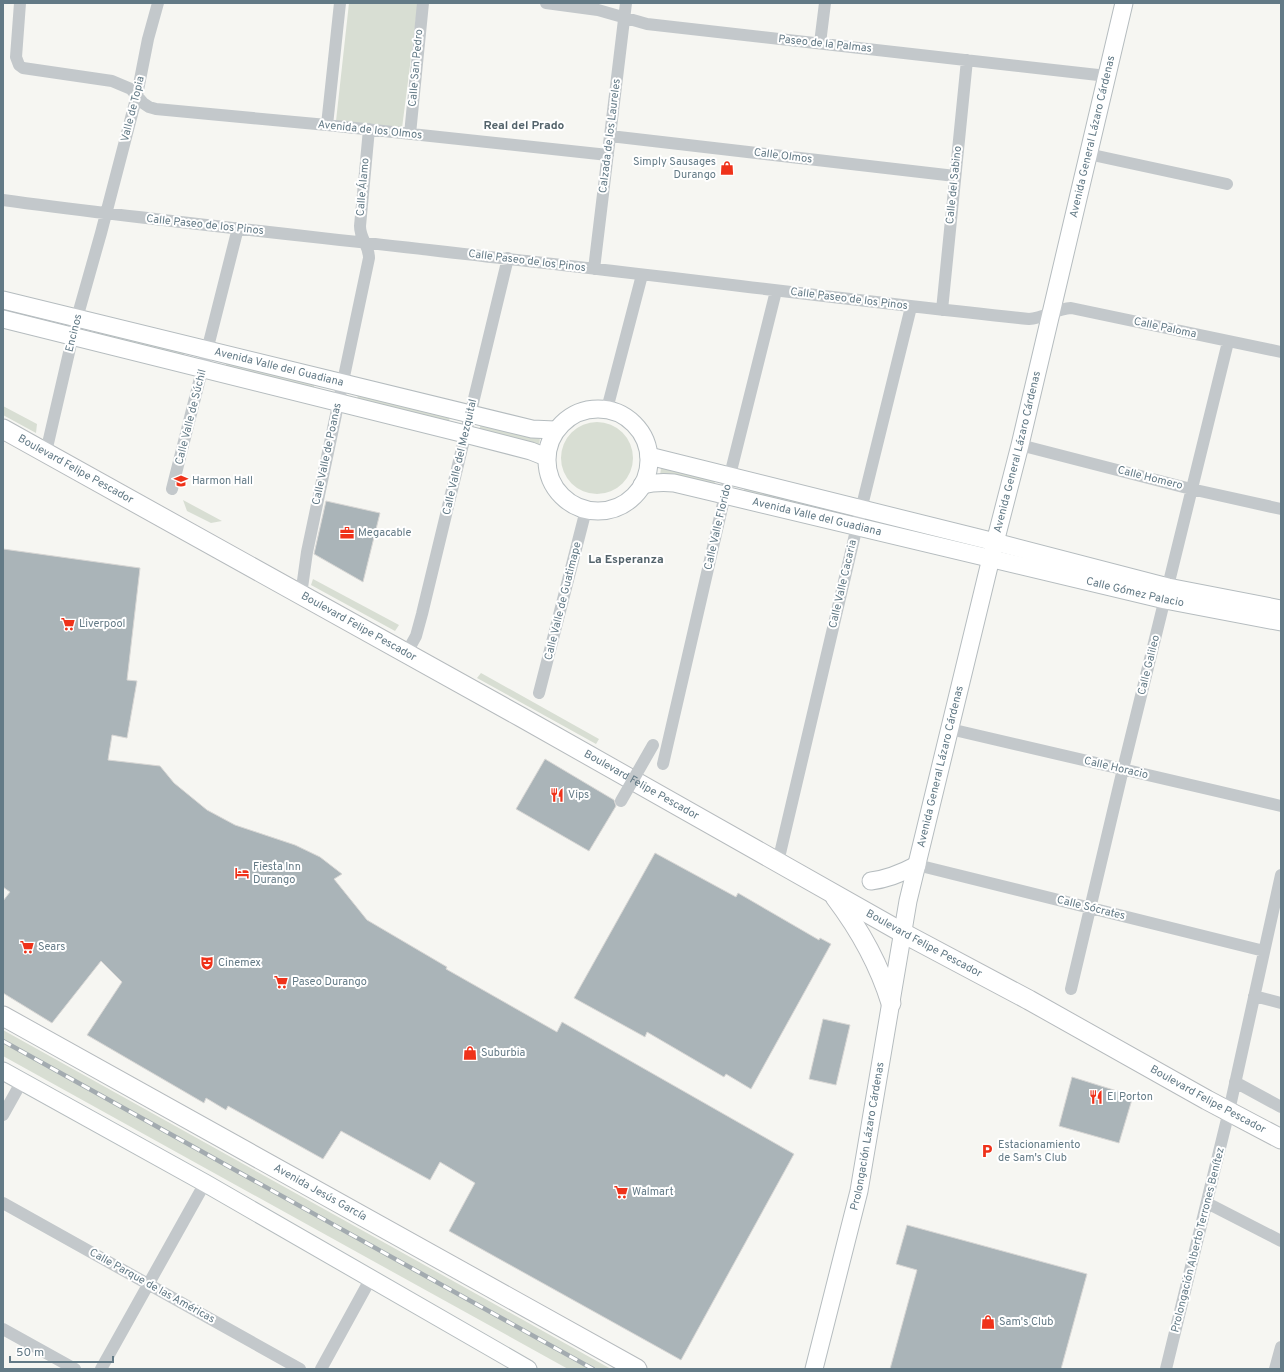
<svg xmlns="http://www.w3.org/2000/svg" width="1284" height="1372" viewBox="0 0 1284 1372" font-family="Overpass,sans-serif">
  <style>
    .green { fill: #d8ded3 }
    .building { fill: #aab4b8; stroke: #d8d7d5 }
    .lines { fill: none; stroke-linecap: round; stroke-linejoin: round }
    .secondary-casing { stroke: #b5bcbf; stroke-width: 19 }
    .primary-casing { stroke: #b6bbbe; stroke-width: 21 }
    .street { stroke: #c3c8cb; stroke-width: 12 }
    .secondary { stroke: #fff; stroke-width: 17 }
    .primary { stroke: #fff; stroke-width: 19 }
    .rail-casing { stroke: #a3abb0; stroke-width: 4.5 }
    .rail { stroke: #fff; stroke-width: 3; stroke-dasharray: 9; stroke-linecap: butt }
    .street-bridge { stroke: #c3c8cb; stroke-width: 12 }
    .labels { text-anchor: middle; dominant-baseline: central; stroke-width: 4; stroke-linejoin: round; paint-order: stroke }
    .street-label { font-size: 11px; fill: #637a86; stroke: #fff }
    .poi-label { font-size: 11px; fill: #637a86; stroke: #fff; text-anchor: start }
    .neighbourhood-label { font-size: 12px; font-weight: bold; fill: #52626a; stroke: #fff }
  </style>
  <rect width="100%" height="100%" fill="#f6f6f2"/>
  <path class="green" d="M349,3H418L402,128L336,121Z
    M96,329L185,351L183,357L95,334Z
    M226,361L315,380L314,387L226,367Z
    M359,391L450,414L449,422L357,399Z
    M3,406L37,424L36,433L3,415Z
    M561 458a36 36 0 1 1 72 0a36 36 0 1 1-72 0Z
    M481,423L540,438L539,446L479,431Z
    M661,468L715,480L714,488L660,476Z
    M745,486L841,508L839,517L743,494Z
    M183,500L222,521L211,523L187,511Z
    M313,579L399,625L395,631L311,585Z
    M481,673L599,739L596,744L477,678Z
    M3,1031V1030L611,1369H568L3,1056Z"/>
  <path class="building" d="M326,501L380,513L363,582L314,554Z
    M3,549L140,568L127,680L137,681L127,738L112,735L108,760L160,766L174,783L207,810L235,825L295,845L320,857L342,874L334,879L367,920L447,967L446,969L557,1032L562,1022L794,1154L681,1360L449,1231L475,1183L440,1162L430,1180L341,1131L323,1159L228,1106L226,1110L206,1098L204,1103L87,1035L122,982L101,961L52,1023L3,993V901L10,892L3,887Z
    M545,759L614,800L616,806L589,851L516,809Z
    M655,853L736,897L738,893L819,940L820,938L831,944L751,1089L726,1074L724,1077L647,1032L645,1037L574,998Z
    M823,1019L850,1025L836,1085L809,1079Z
    M1072,1077L1133,1096L1119,1143L1059,1126Z
    M907,1225L1087,1274L1061,1369H890L917,1270L896,1264Z"/>
  <g class="lines">
    <defs>
      <g id="secondary">
        <path id="s1" d="M3,300L532,429L555,430"/>
        <path d="M3,319L465,434L531,451L546,457"/>
        <circle cx="598" cy="460" r="51"/>
        <path d="M649,456L995,542L1168,587L1281,609"/>
        <path id="s2" d="M642,485C654,482 663,482 674,483L1165,600L1281,622"/>
        <path d="M871,881C888,879 902,873 917,865"/>
        <path d="M3,1071L205,1183L528,1369"/>
        <path id="s3" d="M814,1369L859,1191L908,901L991,558L1020,445L1124,3"/>
      </g>
      <g id="primary">
        <path id="s4" d="M3,429L521,717L903,933L1029,1000L1207,1100L1281,1139"/>
        <path d="M835,897C860,930 879,964 891,1003"/>
        <path id="s5" d="M3,1016L637,1369"/>
      </g>
    </defs>
    <use href="#secondary" class="secondary-casing"/>
    <use href="#primary" class="primary-casing"/>
    <path class="street" d="M20,3L16,57L19,65L23,68L112,81L131,89L143,103L149,107L156,109L327,125L608,155
      M546,3L598,10L647,24L1107,76
      M820,43L825,3
      M327,125L340,3
      M410,134L423,3
      M610,136L955,176
      M1088,154L1227,184
      M3,200C171,223 340,239 508,259C682,278 855,301 1029,319C1044,318 1056,309 1071,308L1281,352
      M594,269L626,3
      M942,310L967,60
      M607,409L642,275
      M1020,445L1191,489L1281,509
      M46,452L77,318L101,233L137,95L148,39L158,3
      M172,489L238,228
      M301,595L307,552L369,258C369,245 360,239 360,226L369,129
      M406,654L416,636L422,614L508,258
      M539,693L586,510
      M950,729L1281,806
      M663,764L725,495L776,291
      M778,862L857,526L911,307
      M917,865L1264,951
      M1071,989L1123,769L1228,342
      M1254,996L1281,1003
      M1235,1082L1281,1107
      M3,1115L22,1081
      M3,1203L300,1369
      M1207,1203L1281,1241
      M3,1329L75,1369
      M101,1369L205,1183
      M321,1369L371,1278
      M1166,1369L1229,1111L1281,875
      M1275,1369L1281,1347"/>
    <use href="#secondary" class="secondary"/>
    <use href="#primary" class="primary"/>
    <defs>
      <path id="rail" d="M3,1041L593,1369"/>
    </defs>
    <use href="#rail" class="rail-casing"/>
    <use href="#rail" class="rail"/>
    <path class="street-bridge" d="M621,801L653,745"/>
  </g>
  <defs>
    <symbol id="shop-bare" viewBox="-9 -9 18 18"><path d="M-5-2.5h2.3a2.7 3.5 0 0 1 5.4 0H5L5.5 6h-11ZM-1.5-2.5h3a1.5 2.3 0 0 0-3 0Z" fill="#ef321a" stroke="#fff" stroke-width="2.5" paint-order="stroke"/></symbol>
    <symbol id="school-bare" viewBox="-9 -9 18 18"><path d="M0-5L7-2L0 1L-7-2ZM-4 1L0 2.5L4 1V4Q0 6-4 4Z" fill="#ef321a" stroke="#fff" stroke-width="2.5" paint-order="stroke"/></symbol>
    <symbol id="office-bare" viewBox="-9 -9 18 18"><path d="M-6-3h4V-5.5h4V-3h4V5H-6ZM-1-4.5V-3h2v-1.5ZM-6 0V1H6V0Z" fill="#ef321a" stroke="#fff" stroke-width="2.5" paint-order="stroke"/></symbol>
    <symbol id="supermarket-bare" viewBox="-9 -9 18 18"><path d="M-6-5.5h2.5l.6 2H6L4.5 2H-2.5L-4.4-4H-6ZM-1.5 3.2a1.3 1.3 0 1 0 .1 0ZM3 3.2a1.3 1.3 0 1 0 .1 0Z" fill="#ef321a" stroke="#fff" stroke-width="2.5" paint-order="stroke"/></symbol>
    <symbol id="restaurant-bare" viewBox="-9 -9 18 18"><path d="M-5-6h1v4h1v-4h1v4h1v-4h1v5L-1.5 .5V6h-2V.5L-5-1ZM5-6V6H3V1.5H1.5Q1.5-4 5-6Z" fill="#ef321a" stroke="#fff" stroke-width="2.5" paint-order="stroke"/></symbol>
    <symbol id="hotel-bare" viewBox="-9 -9 18 18"><path d="M-6-4.5h1.5V1H6V5H4.5V3h-9V5H-6ZM-4 0a1.8 1.8 0 1 1 3.6 0ZM.5 0V-2.5h3Q6-2.5 6 0Z" fill="#ef321a" stroke="#fff" stroke-width="2.5" paint-order="stroke"/></symbol>
    <symbol id="theatre-bare" viewBox="-9 -9 18 18"><path d="M-5-5.5Q0-4 5-5.5V0Q5 5 0 6Q-5 5-5 0ZM-3.3-2.5H-1v1.5H-3.3ZM1-2.5H3.3v1.5H1ZM-2.8 1Q0 5.5 2.8 1Z" fill="#ef321a" stroke="#fff" stroke-width="2.5" paint-order="stroke"/></symbol>
    <symbol id="parking-bare" viewBox="-9 -9 18 18"><path d="M-3.5-5.5H1a3.5 3.5 0 0 1 0 7H-1V5.5H-3.5ZM-1-3.4V-.6H.8a1.4 1.4 0 0 0 0-2.8Z" fill="#ef321a" stroke="#fff" stroke-width="2.5" paint-order="stroke"/></symbol>
  </defs>
  <g fill-rule="evenodd">
    <use href="#shop-bare" x="717" y="158" width="20" height="20"/>
    <use href="#school-bare" x="171" y="471" width="20" height="20"/>
    <use href="#office-bare" x="337" y="523" width="20" height="20"/>
    <use href="#supermarket-bare" x="58" y="614" width="20" height="20"/>
    <use href="#restaurant-bare" x="547" y="785" width="20" height="20"/>
    <use href="#hotel-bare" x="232" y="863" width="20" height="20"/>
    <use href="#supermarket-bare" x="17" y="937" width="20" height="20"/>
    <use href="#theatre-bare" x="197" y="953" width="20" height="20"/>
    <use href="#supermarket-bare" x="271" y="972" width="20" height="20"/>
    <use href="#shop-bare" x="460" y="1043" width="20" height="20"/>
    <use href="#restaurant-bare" x="1086" y="1087" width="20" height="20"/>
    <use href="#parking-bare" x="977" y="1141" width="20" height="20"/>
    <use href="#supermarket-bare" x="611" y="1182" width="20" height="20"/>
    <use href="#shop-bare" x="978" y="1312" width="20" height="20"/>
  </g>
  <g class="labels">
    <g class="street-label">
      <text transform="translate(825 44) rotate(6)">Paseo de la Palmas</text>
      <text transform="translate(416 68) rotate(-85)">Calle San Pedro</text>
      <text transform="translate(133 109) rotate(-76)">Valle de Topia</text>
      <text transform="translate(370 130) rotate(6)">Avenida de los Olmos</text>
      <text transform="translate(610 136) rotate(-83)">Calzada de los Laureles</text>
      <text stroke="none"><textPath href="#s3" startOffset="1264">Avenida General Lázaro Cárdenas</textPath></text>
      <text transform="translate(783 156) rotate(7)">Calle Olmos</text>
      <text transform="translate(954 185) rotate(-84)">Calle del Sabino</text>
      <text transform="translate(363 187) rotate(-85)">Calle Álamo</text>
      <text transform="translate(205 225) rotate(6)">Calle Paseo de los Pinos</text>
      <text transform="translate(527 261) rotate(7)">Calle Paseo de los Pinos</text>
      <text transform="translate(849 299) rotate(7)">Calle Paseo de los Pinos</text>
      <text transform="translate(1165 328) rotate(12)">Calle Paloma</text>
      <text transform="translate(74 333) rotate(-76)">Encinos</text>
      <text stroke="none"><textPath href="#s1" startOffset="284">Avenida Valle del Guadiana</textPath></text>
      <text transform="translate(191 417) rotate(-76)">Calle Valle de Súchil</text>
      <text stroke="none"><textPath href="#s3" startOffset="940">Avenida General Lázaro Cárdenas</textPath></text>
      <text transform="translate(327 454) rotate(-78)">Calle Valle de Poanas</text>
      <text transform="translate(460 457) rotate(-77)">Calle Valle del Mezquital</text>
      <text stroke="none"><textPath href="#s4" startOffset="83">Boulevard Felipe Pescador</textPath></text>
      <text transform="translate(1150 478) rotate(14)">Calle Homero</text>
      <text stroke="none"><textPath href="#s2" startOffset="179">Avenida Valle del Guadiana</textPath></text>
      <text transform="translate(718 527) rotate(-77)">Calle Valle Florido</text>
      <text transform="translate(843 584) rotate(-77)">Calle Valle Cacaria</text>
      <text stroke="none"><textPath href="#s2" startOffset="506">Calle Gómez Palacio</textPath></text>
      <text transform="translate(563 601) rotate(-76)">Calle Valle de Guatimape</text>
      <text stroke="none"><textPath href="#s4" startOffset="407">Boulevard Felipe Pescador</textPath></text>
      <text transform="translate(1149 665) rotate(-76)">Calle Galileo</text>
      <text stroke="none"><textPath href="#s3" startOffset="616">Avenida General Lázaro Cárdenas</textPath></text>
      <text transform="translate(1116 768) rotate(13)">Calle Horacio</text>
      <text stroke="none"><textPath href="#s4" startOffset="731">Boulevard Felipe Pescador</textPath></text>
      <text transform="translate(1091 908) rotate(14)">Calle Sócrates</text>
      <text stroke="none"><textPath href="#s4" startOffset="1055">Boulevard Felipe Pescador</textPath></text>
      <text stroke="none"><textPath href="#s4" startOffset="1379">Boulevard Felipe Pescador</textPath></text>
      <text stroke="none"><textPath href="#s3" startOffset="239">Prolongación Lázaro Cárdenas</textPath></text>
      <text stroke="none"><textPath href="#s5" startOffset="363">Avenida Jesús García</textPath></text>
      <text transform="translate(1198 1240) rotate(-76)">Prolongación Alberto Terrones Benítez</text>
      <text transform="translate(152 1286) rotate(29)">Calle Parque de las Américas</text>
    </g>
    <g class="poi-label">
      <text x="716" y="162" text-anchor="end">Simply Sausages<tspan x="716" dy="13">Durango</tspan></text>
      <text x="192" y="481">Harmon Hall</text>
      <text x="358" y="533">Megacable</text>
      <text x="79" y="624">Liverpool</text>
      <text x="568" y="795">Vips</text>
      <text x="253" y="867">Fiesta Inn<tspan x="253" dy="13">Durango</tspan></text>
      <text x="38" y="947">Sears</text>
      <text x="218" y="963">Cinemex</text>
      <text x="292" y="982">Paseo Durango</text>
      <text x="481" y="1053">Suburbia</text>
      <text x="1107" y="1097">El Porton</text>
      <text x="998" y="1145">Estacionamiento<tspan x="998" dy="13">de Sam's Club</tspan></text>
      <text x="632" y="1192">Walmart</text>
      <text x="999" y="1322">Sam's Club</text>
    </g>
    <g class="neighbourhood-label">
      <text x="524" y="126">Real del Prado</text>
      <text x="626" y="560">La Esperanza</text>
    </g>
  </g>
  <rect width="1284" height="1372" fill="none" stroke="#637a86" stroke-width="8"/>
  <path d="M10 1356v6h103v-6" fill="none" stroke="#637a86" stroke-width="2"/>
  <text x="16" y="1356" font-size="12" fill="#637a86" stroke="#ffffff" stroke-width="3" paint-order="stroke">50 m</text>
</svg>
